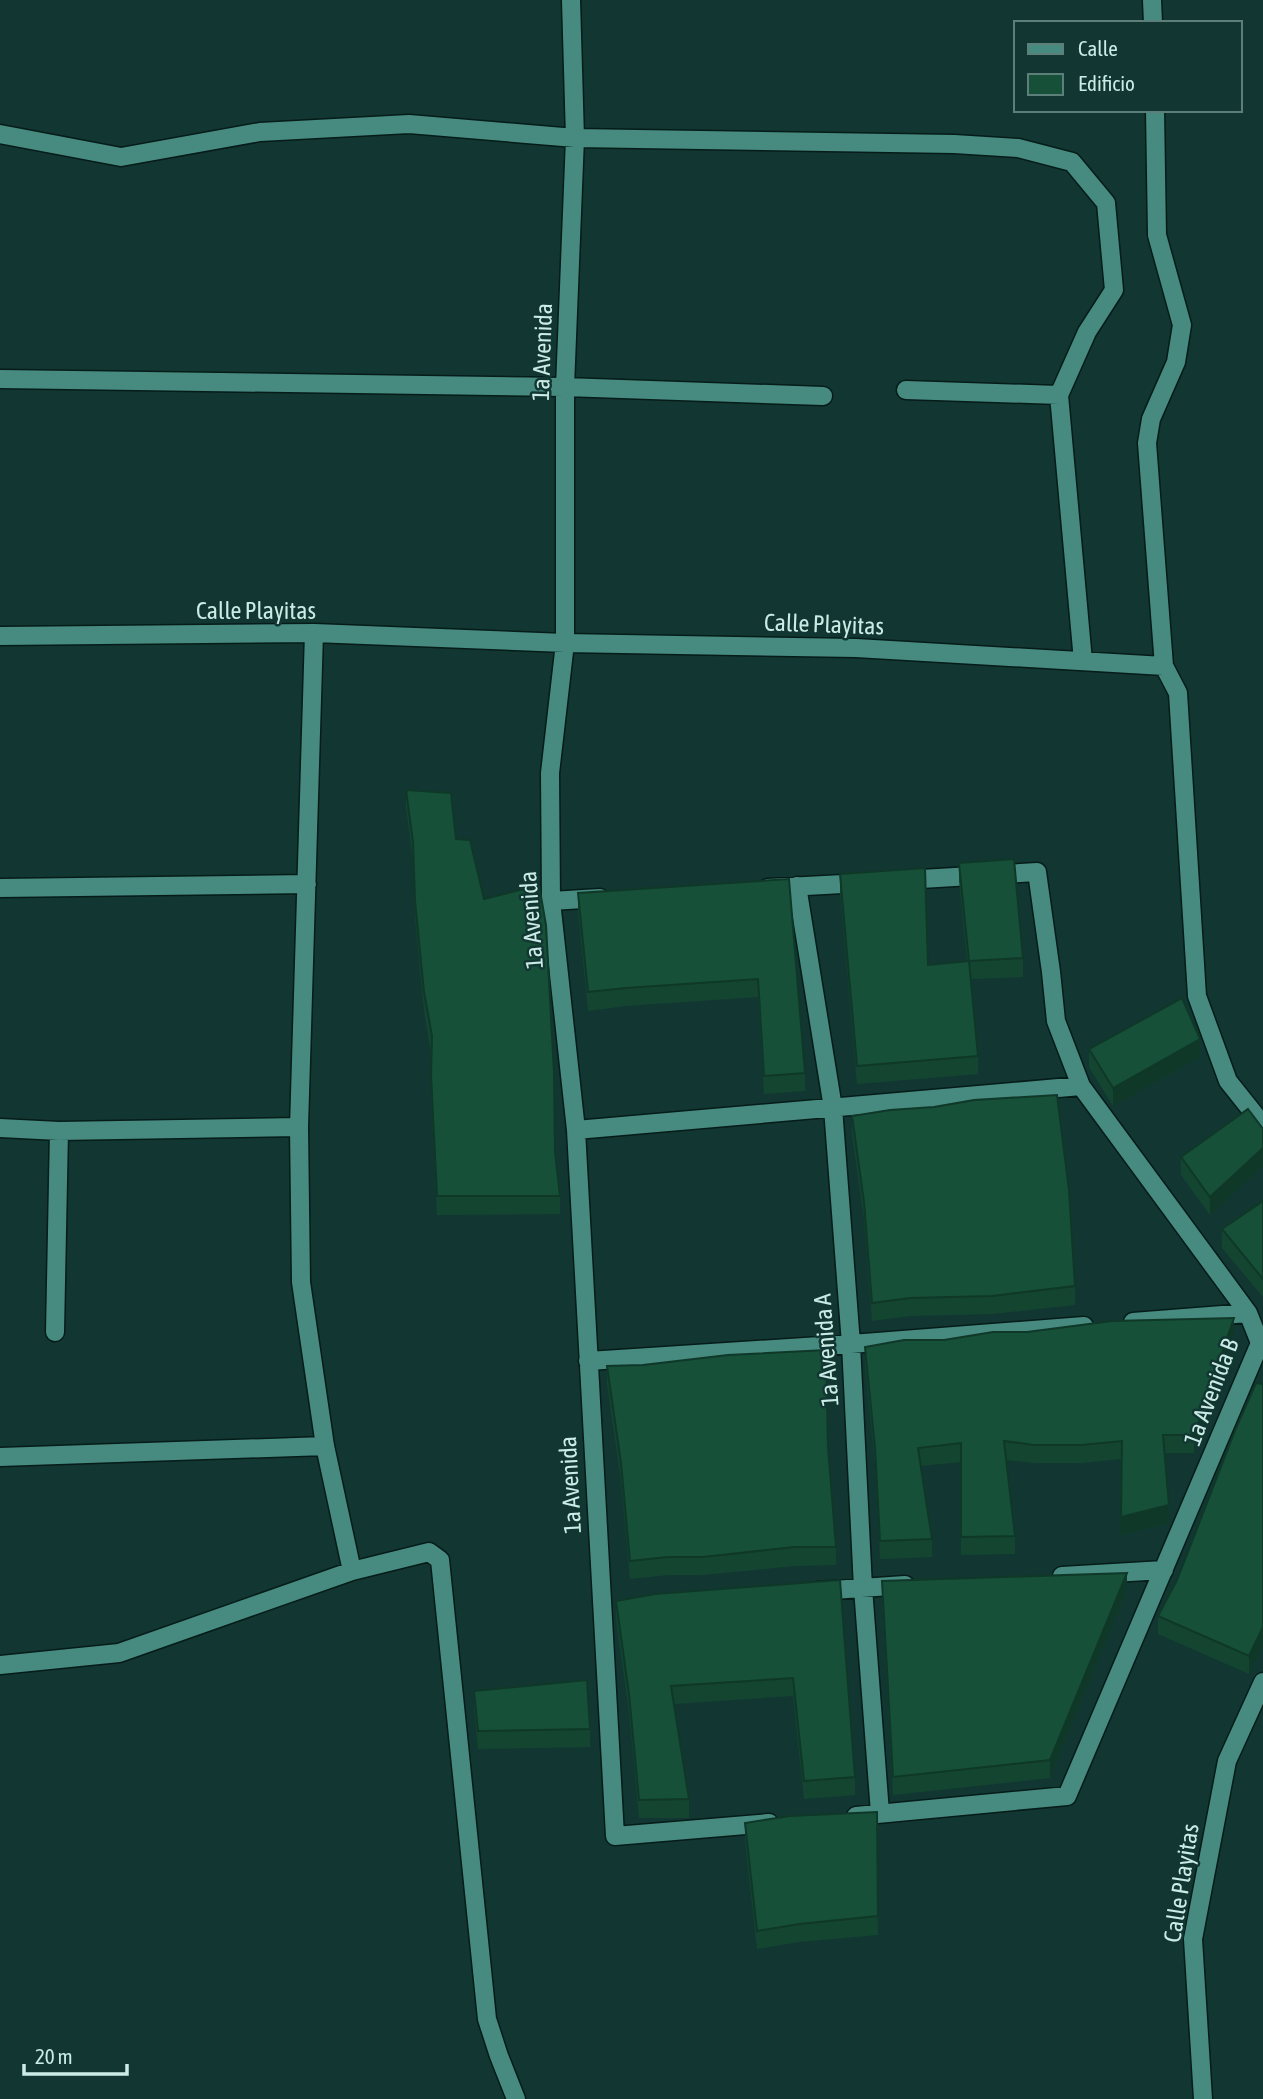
<svg xmlns="http://www.w3.org/2000/svg" width="1263" height="2099" viewBox="0 0 1263 2099" font-family="'Asap Condensed',sans-serif">
  <style>
    .lines { fill: none; stroke-linecap: round; stroke-linejoin: round }
    .minor-casing { stroke: #061c19; stroke-width: 21 }
    .minor { stroke: #468a80; stroke-width: 18 }
    .wall { fill: #134531 }
    .shaded-wall { fill: #0f3828 }
    .building { fill: #165039; stroke: #0f3828; stroke-width: 2 }
    .labels { text-anchor: middle; dominant-baseline: central; stroke-width: 5; stroke-linejoin: round; paint-order: stroke }
    .street-label { font-size: 24px; fill: #cbece6; stroke: #123732 }
  </style>
  <rect width="100%" height="100%" fill="#123732"/>
  <g class="lines">
    <defs>
      <path id="minor" d="M571,0L575,138L565,387V643L550,773L551,901L576,1130L615,1836L769,1823
        M1152,0L1153,23
        M1155,110L1157,235L1182,325L1176,362L1151,419L1147,443L1164,666L1178,693L1197,996L1228,1081L1263,1125
        M0,134L121,157L260,132L409,124L575,138L954,144L1018,148L1072,162L1106,203L1114,290L1087,332L1059,395L1083,661
        M0,379L565,387L823,396
        M906,390L1059,395
        M314,633L299,1127L301,1282L325,1446L352,1571
        M0,636L314,633L565,643L856,648L1164,666
        M797,886L833,1108L851,1344L863,1588L880,1813
        M0,888L307,884
        M768,888L862,883
        M551,901L600,898
        M0,1128L59,1131L299,1127
        M576,1130L1081,1086
        M1133,1322L1248,1313
        M55,1332L59,1131
        M588,1361L851,1344L1084,1326
        M0,1457L325,1446
        M1062,1576L1164,1570
        M818,1591L905,1585
        M0,1665L119,1653L352,1571L429,1552L440,1560L487,2019L499,2056L516,2099
        M856,1816L1067,1796L1260,1343L1248,1313L1081,1086L1056,1021L1051,972L1037,872L904,880
        M1203,2099L1193,1939L1227,1761L1263,1682"/>
    </defs>
    <use href="#minor" class="minor-casing"/>
    <use href="#minor" class="minor"/>
  </g>
  <path class="wall" d="M406,790L456,839L484,899L555,1152L560,1196V1214L437,1215L431,1093V1053L424,1011L415,919L413,860L406,808Z
    M959,863L1023,958V977L971,979L978,1056V1074L857,1084L840,892V874L928,965L967,961L959,881Z
    M789,879L805,1073V1091L764,1094L758,997L626,1006L588,1011L578,911V893Z
    M1089,1049L1200,1057L1113,1106L1089,1067Z
    M852,1116L1075,1286V1305L992,1314L910,1316L872,1321L864,1220L852,1134Z
    M1263,1129L1210,1215L1181,1175V1157Z
    M1263,1201V1297L1222,1248V1229Z
    M1234,1336L1194,1453H1165L1169,1523L1121,1535L1122,1459L1081,1463H1034L1006,1460L1015,1536V1554L961,1555V1462L921,1466L932,1539V1557L880,1559L875,1466L865,1365V1347Z
    M607,1366L828,1447L836,1547V1565L795,1566L703,1575H668L630,1579L621,1481L607,1384Z
    M1256,1383L1249,1674L1158,1634V1616L1177,1580Z
    M840,1580L855,1777V1795L804,1799L793,1696L674,1704L689,1799V1818H639L629,1712L616,1619V1601Z
    M882,1581L1127,1591L1050,1778L893,1795L882,1599Z
    M474,1691L590,1729V1747L478,1749L474,1709Z
    M877,1812L878,1935L799,1942L757,1949L745,1841V1823Z"/>
  <path class="shaded-wall" d="M1200,1039V1057L1113,1106V1088Z
    M1263,1148V1166L1210,1215V1197Z
    M1234,1318V1336L1194,1453V1435Z
    M1169,1505V1523L1121,1535V1517Z
    M1127,1573V1591L1050,1778V1760Z
    M1263,1627V1646L1249,1674V1656Z"/>
  <path class="building" d="M406,790L451,793L456,839L470,840L484,899L539,885L546,925L554,1072L555,1152L560,1196H437L431,1075L432,1036L424,992L415,901L413,842Z
    M1014,859L1023,958L969,961L959,863Z
    M925,868L928,965L969,961L978,1056L857,1066L840,874Z
    M789,879L805,1073L764,1076L758,979L626,988L588,992L578,893Z
    M1182,998L1200,1039L1113,1088L1089,1049Z
    M1057,1095L1069,1190L1075,1286L992,1296L910,1298L872,1303L864,1202L852,1116L890,1110L934,1107L974,1100Z
    M1248,1109L1263,1129V1148L1210,1197L1181,1157Z
    M1263,1201V1279L1222,1229Z
    M1234,1318L1194,1435H1163L1169,1505L1121,1517L1122,1441L1081,1445H1034L1004,1441L1015,1536L961,1537V1443L918,1448L932,1539L880,1541L875,1448L865,1347L904,1340H944L993,1332H1027L1112,1321Z
    M826,1350L828,1447L836,1547H795L703,1557H668L630,1561L621,1463L607,1366L643,1365L728,1355Z
    M1256,1383L1263,1384V1627L1249,1656L1158,1616L1177,1580L1236,1428Z
    M1127,1573L1050,1760L893,1777L882,1581Z
    M840,1580L855,1777L804,1781L793,1678L671,1686L689,1799L639,1800L629,1694L616,1601L655,1594Z
    M587,1680L590,1729L478,1731L474,1691Z
    M877,1812L878,1916L799,1924L757,1931L745,1823L790,1816Z"/>
  <g class="labels">
    <g class="street-label">
      <text transform="translate(542 352) rotate(-88)">1a Avenida</text>
      <text x="256" y="610">Calle Playitas</text>
      <text transform="translate(824 624) rotate(2)">Calle Playitas</text>
      <text transform="translate(531 920) rotate(-94)">1a Avenida</text>
      <text transform="translate(826 1350) rotate(-94)">1a Avenida A</text>
      <text transform="translate(1211 1392) rotate(-69)">1a Avenida B</text>
      <text transform="translate(570 1485) rotate(-93)">1a Avenida</text>
      <text transform="translate(1181 1883) rotate(-81)">Calle Playitas</text>
    </g>
  </g>
  <rect x="1014" y="21" width="228" height="91" fill="#123732" stroke="#5c7f7a" stroke-width="2"/>
  <rect x="1028" y="44" width="35" height="10" fill="#468a80" stroke="#5c7f7a" stroke-width="2"/>
  <text x="1078" y="56" font-size="21" fill="#cbece6">Calle</text>
  <rect x="1028" y="74" width="35" height="21" fill="#165039" stroke="#5c7f7a" stroke-width="2"/>
  <text x="1078" y="91" font-size="21" fill="#cbece6">Edificio</text>
  <path d="M24 2064v10h103v-10" fill="none" stroke="#cbece6" stroke-width="3.5"/>
  <text x="35" y="2064" font-size="21" fill="#cbece6" stroke="#123732" stroke-width="5" paint-order="stroke">20 m</text>
</svg>
